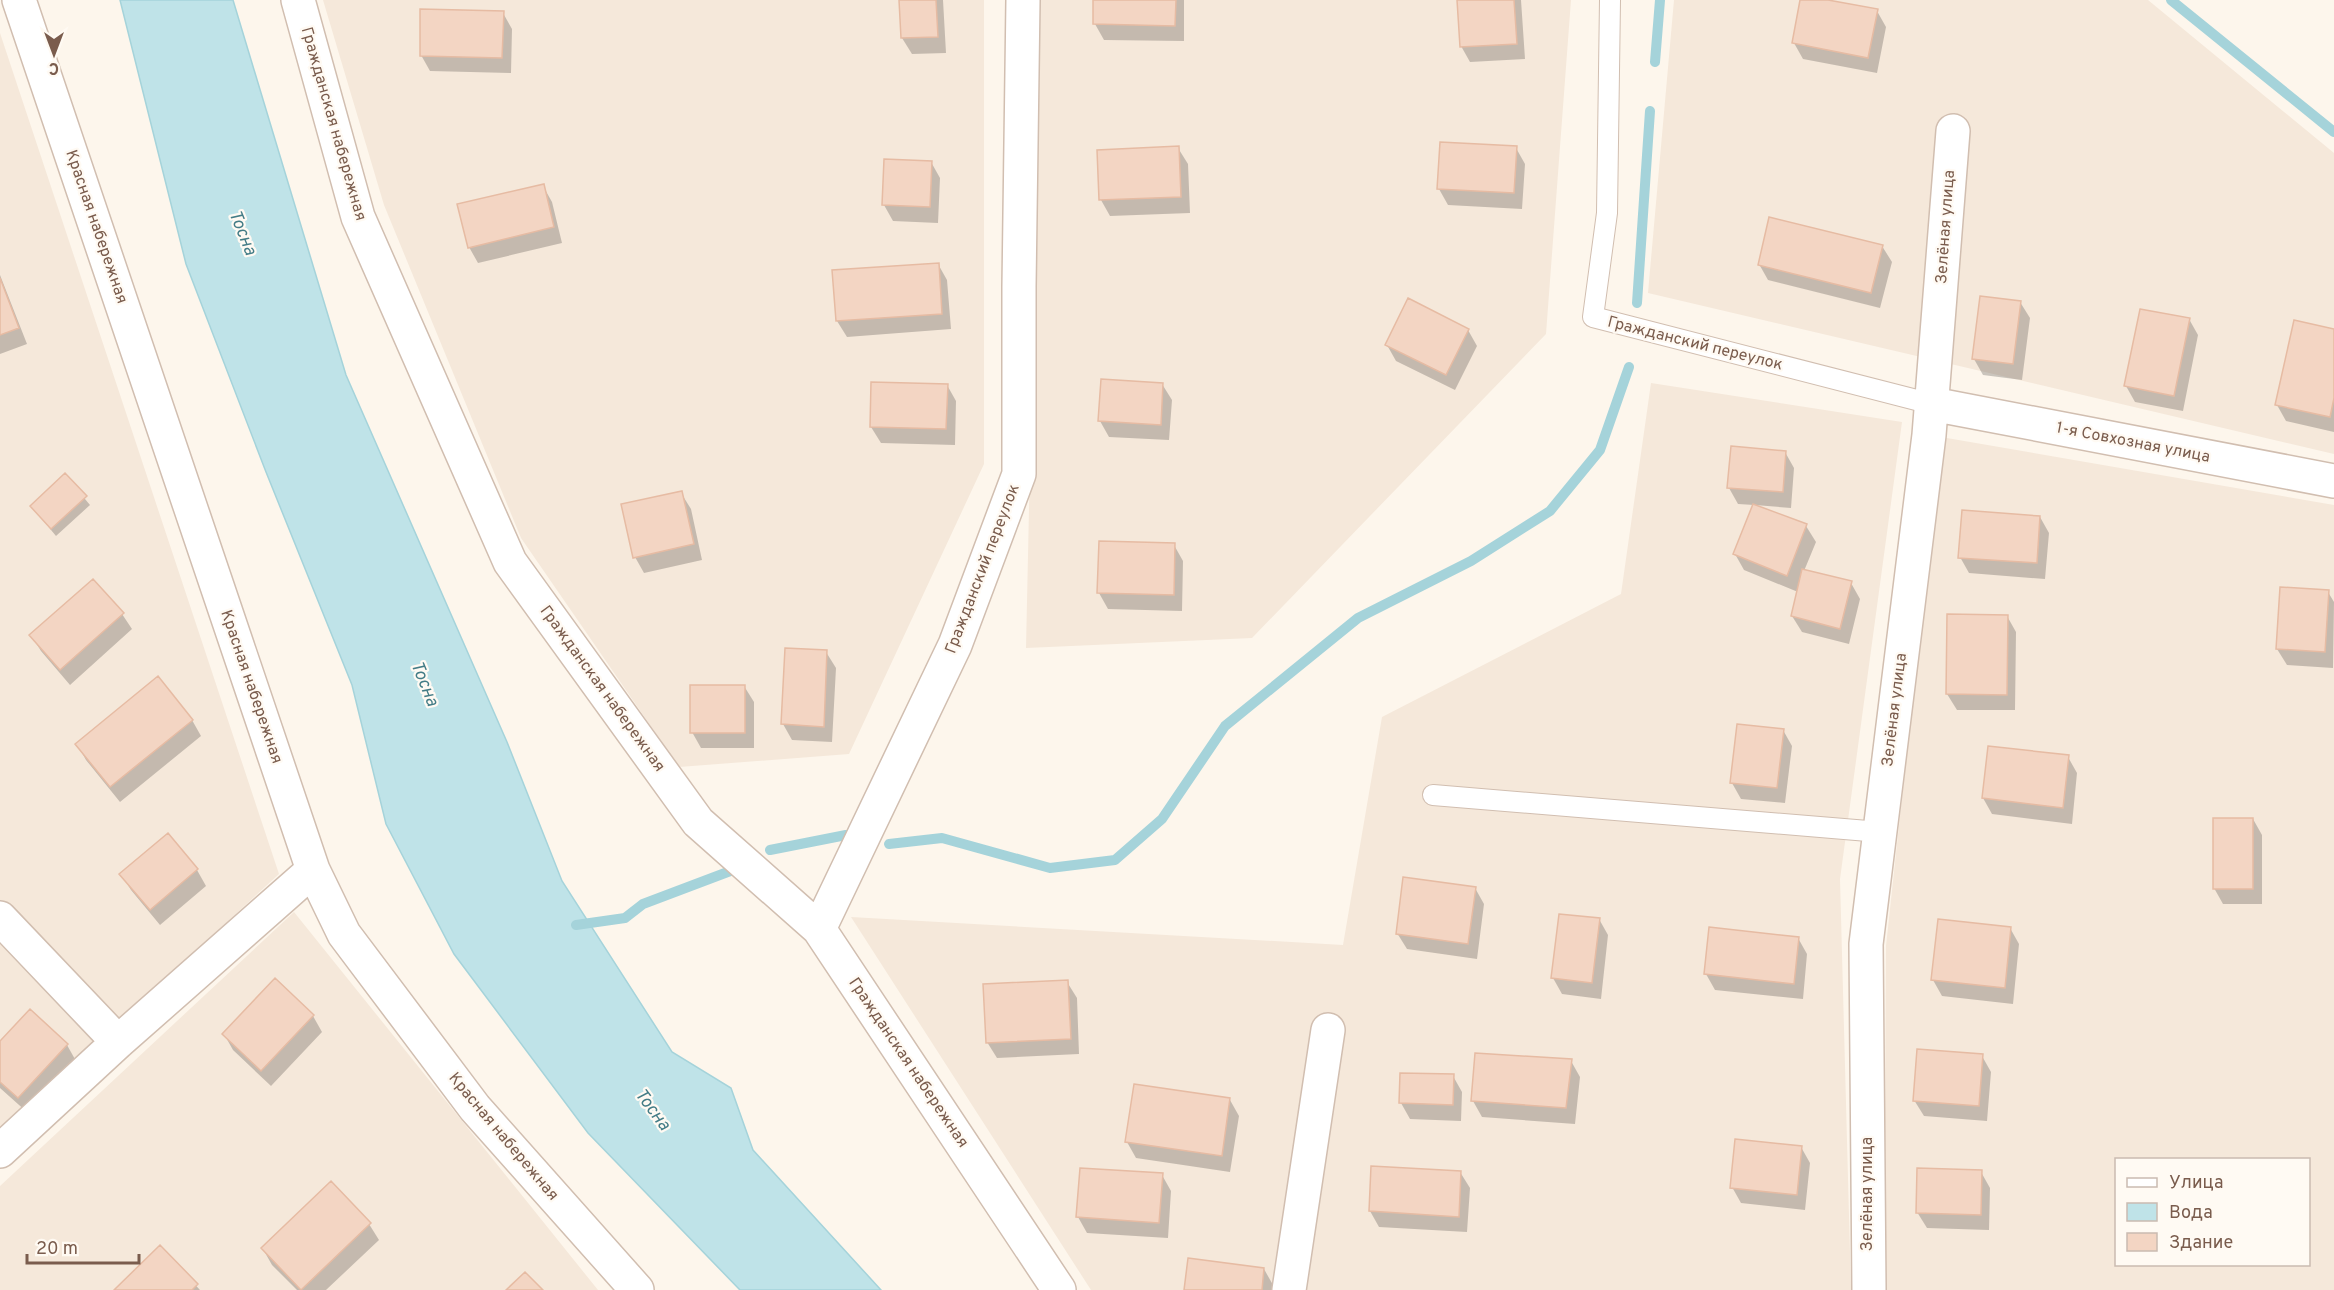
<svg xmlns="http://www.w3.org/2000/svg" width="2334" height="1290" viewBox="0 0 2334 1290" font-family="Overpass,sans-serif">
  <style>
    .residential { fill: #f5e8da; fill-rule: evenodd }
    .water { fill: #bfe3e8; stroke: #a5d3da; stroke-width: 1.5 }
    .shadow { fill: #0003 }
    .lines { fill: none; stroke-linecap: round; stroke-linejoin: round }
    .stream { stroke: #a5d3da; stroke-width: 10 }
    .building { fill: #f3d5c3; stroke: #e6bba3; stroke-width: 1.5 }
    .service-casing { stroke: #d1beb0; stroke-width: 22 }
    .minor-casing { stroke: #d1beb0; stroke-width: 36 }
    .service { stroke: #fff; stroke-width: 20 }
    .minor { stroke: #fff; stroke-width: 33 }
    .labels { text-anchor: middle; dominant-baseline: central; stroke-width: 4.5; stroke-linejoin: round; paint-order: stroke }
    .street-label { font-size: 16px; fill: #7a5c4d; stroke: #fffaf3 }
    .water-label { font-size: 18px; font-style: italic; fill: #437c86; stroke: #fffaf3 }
  </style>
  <rect width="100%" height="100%" fill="#fdf6ec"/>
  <path class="residential" d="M323,0H984V464L849,754L679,767L521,538L384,205Z
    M1040,0H1571L1546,334L1252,638L1026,648Z
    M1674,0H2148L2334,153V454L1648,293Z
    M0,33L279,874L0,1131Z
    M1651,383L1902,422L1840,879L1851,1290H1091L851,917L1343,945L1382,717L1621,594Z
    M1941,437L2334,505V1290H1884L1886,946ZM2116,1160H2308V1264H2116Z
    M294,912L598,1290H0V1186Z"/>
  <path class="water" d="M120,0H233L346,375L507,742L562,881L672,1052L731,1088L753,1150L881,1290H740L588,1133L454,954L386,824L352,685L266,472L186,264Z"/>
  <path class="shadow" d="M900,0H943L946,53L912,54L902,38Z
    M1095,0H1184V41L1104,40L1095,24Z
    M1459,0H1521L1525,59L1470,62L1461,46Z
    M1802,0H1820L1877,11L1886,27L1877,73L1803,59L1794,43Z
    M503,13L512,29L511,73L430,71L421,55Z
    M1178,148L1188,164L1190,213L1110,216L1101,200Z
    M1516,148L1525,164L1522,209L1448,205L1439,189Z
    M931,162L940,178L938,223L893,221L884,205Z
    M543,186L552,202L562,243L478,263L469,247Z
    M1882,246L1892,262L1880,308L1768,280L1759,264Z
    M938,264L947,280L951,329L847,337L837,321Z
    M0,275L27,344L0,354Z
    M2020,302L2030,318L2022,380L1983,375L1974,359Z
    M2189,319L2198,335L2183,411L2135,402L2126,386Z
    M1468,330L1477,346L1455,390L1396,361L1387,345Z
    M2334,331V432L2286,421L2277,405Z
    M1162,384L1172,400L1169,440L1109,437L1100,421Z
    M947,385L956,401L955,445L881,443L871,427Z
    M1785,452L1794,468L1791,508L1755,505L1806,526L1816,542L1804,571L1851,583L1860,599L1849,644L1802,632L1792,616L1798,592L1744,570L1735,554L1754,505L1738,504L1729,488Z
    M65,475L90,505L56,536L32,507Z
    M681,493L691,509L702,560L644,573L635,557Z
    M2040,517L2049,533L2045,579L1969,573L1960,557Z
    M1174,545L1183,561L1182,611L1108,609L1099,593Z
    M2328,592L2334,602L2333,668L2287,665L2277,649Z
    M122,614L132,629L70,685L41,651L31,635Z
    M2007,616L2016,632L2015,710H1957L1947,694Z
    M826,652L836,668L832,742L792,740L783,724Z
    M744,686L754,702V748H701L692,732Z
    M192,720L201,736L120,802L86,760L77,744Z
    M1783,730L1792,746L1785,803L1741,799L1732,783Z
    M1989,748L2068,757L2077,773L2072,824L1992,814L1983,798Z
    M2253,819L2262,835V904H2223L2214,888Z
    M197,870L206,886L160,925L131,890L121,874Z
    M1475,888L1484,904L1477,959L1407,949L1397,933Z
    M1599,919L1608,935L1601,999L1562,994L1553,978Z
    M2010,928L2019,944L2013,1004L1942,996L1933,980Z
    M1798,938L1807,954L1803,999L1715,990L1706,974Z
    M275,980L313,1016L322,1032L271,1086L233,1050L224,1034Z
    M1067,982L1077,998L1079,1054L997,1058L987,1042Z
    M0,1043L67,1045L76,1061L28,1113L0,1088Z
    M1982,1056L1991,1072L1987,1121L1924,1116L1914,1100Z
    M1571,1061L1580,1077L1575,1124L1482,1117L1473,1101Z
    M1453,1076L1462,1092L1461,1121L1410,1119L1401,1103Z
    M1230,1100L1239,1116L1230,1172L1136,1158L1127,1142Z
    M1801,1147L1810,1163L1805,1210L1741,1203L1732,1187Z
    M1373,1168L1460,1172L1470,1188L1467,1232L1379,1227L1370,1211Z
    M1981,1172L1990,1188L1989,1230L1927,1228L1917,1212Z
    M1162,1175L1171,1191L1168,1238L1087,1233L1078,1217Z
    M369,1224L379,1240L326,1290H297L272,1265L263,1249Z
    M160,1247L200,1290H116Z
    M1264,1269L1273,1285L1272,1290H1186Z"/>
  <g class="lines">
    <path class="stream" d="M2171,0L2334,132
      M1655,62L1660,0
      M1637,303L1650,111
      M889,844L942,838L1050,868L1115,860L1162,819L1225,726L1358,618L1471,561L1550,511L1600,450L1629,367
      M770,850L846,835
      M576,925L625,918L643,904L733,870"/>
  </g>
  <path class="building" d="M899,0H936L938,37L901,38Z
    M1093,0H1176L1175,26L1093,24Z
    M1457,0H1514L1517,44L1460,47Z
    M1800,0H1828L1878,9L1868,58L1792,43Z
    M420,9L504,11L502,58L420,56Z
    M1440,142L1517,146L1514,193L1437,189Z
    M1179,146L1181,197L1099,200L1097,150Z
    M884,159L932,161L930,207L882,205Z
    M544,184L554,227L468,248L457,204Z
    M1769,217L1883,245L1871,293L1758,265Z
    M939,263L942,314L836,321L832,270Z
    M0,278L19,328L0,335Z
    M1980,296L2021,301L2013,364L1972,359Z
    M1408,298L1469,329L1446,375L1385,345Z
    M2140,309L2190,318L2174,396L2124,386Z
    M2294,320L2334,329V398L2330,417L2275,405Z
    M1101,379L1163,383L1161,425L1098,421Z
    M871,382L948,384L946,429L870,427Z
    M1731,446L1786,451L1783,492L1727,488Z
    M65,473L87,496L51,529L30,506Z
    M682,491L694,544L633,558L621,504Z
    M1753,504L1807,524L1787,576L1733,554Z
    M1962,510L2040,516L2037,563L1958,558Z
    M1099,541L1175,543L1174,595L1097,593Z
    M1802,569L1852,581L1840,629L1791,616Z
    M93,579L124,613L60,670L29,635Z
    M2280,587L2329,590L2325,652L2276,649Z
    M1947,614L2008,615L2007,695L1946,694Z
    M785,648L827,650L824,727L781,724Z
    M158,676L193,720L110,787L75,744Z
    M690,685H745V733H690Z
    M1737,724L1784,729L1777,788L1730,783Z
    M1988,746L2069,755L2063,808L1982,798Z
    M2213,818H2253V889H2213Z
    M168,833L198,869L150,910L119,874Z
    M1403,877L1476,887L1468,944L1396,934Z
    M1559,914L1600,918L1592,983L1551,978Z
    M1938,919L2011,927L2005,988L1931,980Z
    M1709,927L1799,937L1794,984L1704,974Z
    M275,978L314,1015L261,1071L222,1034Z
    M1068,980L1071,1039L986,1043L983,984Z
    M30,1009L68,1044L18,1098L0,1082V1041Z
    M1917,1049L1983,1054L1979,1106L1913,1101Z
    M1475,1053L1572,1059L1566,1108L1471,1101Z
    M1400,1073L1454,1074L1453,1105L1399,1103Z
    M1134,1084L1230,1098L1222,1156L1125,1142Z
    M1735,1139L1802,1146L1797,1195L1730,1188Z
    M1371,1166L1461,1171L1459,1217L1369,1211Z
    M1080,1168L1163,1173L1159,1223L1076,1217Z
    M1917,1168L1982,1170L1981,1215L1916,1213Z
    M331,1181L371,1223L301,1290L261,1248Z
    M160,1245L198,1284L192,1290H114Z
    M1188,1258L1264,1268L1262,1290H1184Z
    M525,1272L543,1290H506Z"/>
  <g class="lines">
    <defs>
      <path id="service" d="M1610,0L1607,213L1593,317L1932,404
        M1433,795L1880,832"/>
      <path id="minor" d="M19,0L313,870L344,934L475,1108L637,1290
        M298,0L358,217L510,562L698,822L819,929L1059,1290
        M1932,404L2334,481
        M0,918L118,1042
        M819,929L955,645L1019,474V287L1023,0
        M0,1151L118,1042L313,870
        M1289,1290L1328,1030
        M1869,1290L1866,944L1929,435L1953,131"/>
    </defs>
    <use href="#service" class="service-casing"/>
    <use href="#minor" class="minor-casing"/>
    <use href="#service" class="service"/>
    <use href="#minor" class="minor"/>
  </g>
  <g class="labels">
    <g class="street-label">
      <text transform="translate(333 124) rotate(74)">Гражданская набережная</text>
      <text transform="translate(96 227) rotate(71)">Красная набережная</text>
      <text transform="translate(1946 227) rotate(-86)">Зелёная улица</text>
      <text transform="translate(1695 344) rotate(14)">Гражданский переулок</text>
      <text transform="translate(2133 443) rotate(11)">1-я Совхозная улица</text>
      <text transform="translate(983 569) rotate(-69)">Гражданский переулок</text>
      <text transform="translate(251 687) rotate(71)">Красная набережная</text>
      <text transform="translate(602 689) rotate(54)">Гражданская набережная</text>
      <text transform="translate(1895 710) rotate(-83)">Зелёная улица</text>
      <text transform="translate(908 1063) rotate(56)">Гражданская набережная</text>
      <text transform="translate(503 1137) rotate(50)">Красная набережная</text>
      <text transform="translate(1868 1194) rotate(-90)">Зелёная улица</text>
    </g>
    <g class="water-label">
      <text transform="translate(242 233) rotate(68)">Тосна</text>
      <text transform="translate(424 684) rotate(68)">Тосна</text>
      <text transform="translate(652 1110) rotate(53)">Тосна</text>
    </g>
  </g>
  <rect x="2115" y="1158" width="195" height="108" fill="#fffaf3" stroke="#cabbb1" stroke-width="1.5"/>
  <rect x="2127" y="1178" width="30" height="9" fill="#ffffff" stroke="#cabbb1" stroke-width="1.5"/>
  <text x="2169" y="1188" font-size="18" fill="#7a5c4d">Улица</text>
  <rect x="2127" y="1203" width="30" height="18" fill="#bfe3e8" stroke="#cabbb1" stroke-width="1.5"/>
  <text x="2169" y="1218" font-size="18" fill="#7a5c4d">Вода</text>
  <rect x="2127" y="1233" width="30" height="18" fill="#f3d5c3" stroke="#cabbb1" stroke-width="1.5"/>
  <text x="2169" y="1248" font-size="18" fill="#7a5c4d">Здание</text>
  <g transform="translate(54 54) rotate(180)" stroke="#fffaf3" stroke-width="4.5" paint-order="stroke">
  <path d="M0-4.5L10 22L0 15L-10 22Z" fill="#7a5c4d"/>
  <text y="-9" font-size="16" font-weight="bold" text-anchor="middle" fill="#7a5c4d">С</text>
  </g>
  <path d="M27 1254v9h112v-9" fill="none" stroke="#7a5c4d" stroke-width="3"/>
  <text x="36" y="1254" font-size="18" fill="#7a5c4d" stroke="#fffaf3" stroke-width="4.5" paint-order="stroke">20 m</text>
</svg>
